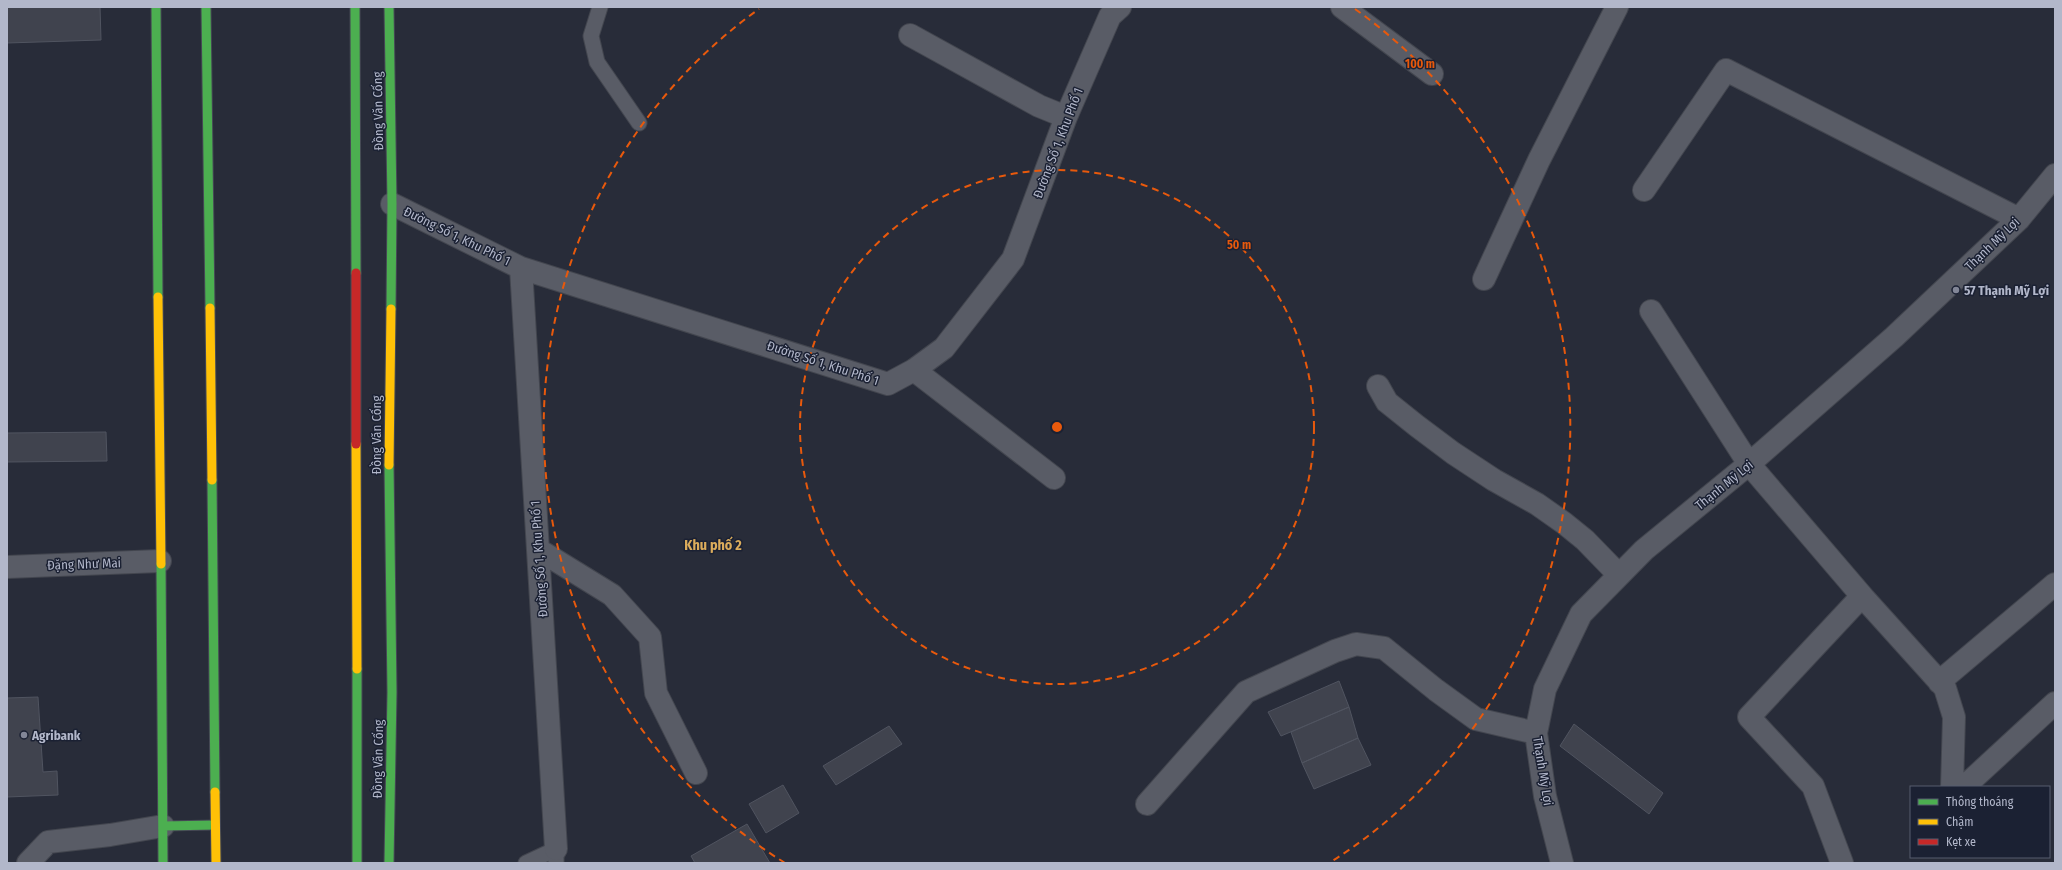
<svg xmlns="http://www.w3.org/2000/svg" width="2062" height="870" viewBox="0 0 2062 870" font-family="'Fira Sans Condensed',sans-serif">
  <style>
    .building { fill: #40434e; stroke: #505460 }
    .lines { fill: none; stroke-linecap: round; stroke-linejoin: round }
    .lane-casing { stroke: #43464f; stroke-width: 17 }
    .street-casing { stroke: #43464f; stroke-width: 24 }
    .fast-casing { stroke: #464955; stroke-width: 11 }
    .slow-casing { stroke: #464955; stroke-width: 11 }
    .jam-casing { stroke: #464955; stroke-width: 11 }
    .lane { stroke: #595c66; stroke-width: 15 }
    .street { stroke: #595c66; stroke-width: 22 }
    .fast { stroke: #4caf50; stroke-width: 9 }
    .slow { stroke: #ffc107; stroke-width: 9 }
    .jam { stroke: #c62828; stroke-width: 9 }
    .ring { fill: none; stroke: #e8590c; stroke-width: 2; stroke-dasharray: 7 5 }
    .poi-dot { fill: #828697; stroke: #1b2133; stroke-width: 1.5 }
    .labels { text-anchor: middle; dominant-baseline: central; stroke-width: 3; stroke-linejoin: round; paint-order: stroke }
    .street-label { font-size: 13px; fill: #b2b7ca; stroke: #1b2133 }
    .poi-label { font-size: 13px; font-weight: bold; fill: #b2b7ca; stroke: #1b2133; text-anchor: start }
    .neighbourhood-label { font-size: 14px; font-weight: bold; fill: #dbac5c; stroke: #1b2133 }
    .centre { fill: #e8590c; stroke: #1b2133; stroke-width: 2 }
    .ring-label { font-size: 12px; text-anchor: middle; font-weight: bold; fill: #e8590c; stroke: #1b2133; stroke-width: 3; stroke-linejoin: round; paint-order: stroke }
  </style>
  <rect width="100%" height="100%" fill="#282c39"/>
  <path class="building" d="M7,7H100L101,40L7,43Z
    M106,432L107,461L7,462V433Z
    M1339,681L1349,707L1281,736L1268,712Z
    M38,697L43,772L57,771L58,795L7,797V698Z
    M1349,707L1358,738L1302,763L1291,732Z
    M1574,724L1663,793L1649,814L1560,746Z
    M889,726L902,744L836,785L823,766Z
    M1358,738L1371,765L1314,789L1302,763Z
    M783,785L799,813L766,833L749,804Z
    M747,824L770,863H695L691,856Z"/>
  <g class="lines">
    <defs>
      <path id="lane" d="M600,7L591,36L597,62L639,123
        M526,863L556,849V863"/>
      <path id="street" d="M1342,7L1432,74
        M910,35L1039,106L1066,117
        M1644,190L1726,70L2019,219
        M392,204L521,268
        M1484,279L1539,160L1617,7
        M1651,311L1749,464L1862,596L1945,688L1954,717L1952,787
        M914,370L1054,478
        M1378,386L1387,402L1417,426L1453,453L1494,480L1537,504L1564,523L1585,540L1619,575
        M539,550L612,595L650,637L656,693L696,773
        M7,567L160,561
        M1939,682L2055,584
        M1964,787L2055,703
        M1147,804L1246,692L1335,651L1356,644L1384,648L1436,690L1476,719L1536,733
        M556,849L521,268L888,384L914,370L944,348L1013,259L1066,117L1110,16L1120,7
        M28,863L48,842L110,835L163,826
        M1562,863L1545,796L1536,733L1545,689L1581,614L1644,550L1749,464L1894,337L2019,219L2055,175
        M1842,863L1813,786L1749,717L1862,596"/>
      <path id="fast" d="M156,7L158,297
        M206,7L210,308
        M355,7L356,273
        M389,7L392,204L391,309
        M212,480L215,792
        M161,564L163,863
        M357,669V863
        M163,826L215,825
        M389,863L392,692L389,465"/>
      <path id="slow" d="M158,297L161,564
        M210,308L212,480
        M356,444L357,669
        M389,465L391,309
        M215,792L216,863"/>
      <path id="jam" d="M356,273V444"/>
    </defs>
    <use href="#lane" class="lane-casing"/>
    <use href="#street" class="street-casing"/>
    <use href="#fast" class="fast-casing"/>
    <use href="#slow" class="slow-casing"/>
    <use href="#jam" class="jam-casing"/>
    <use href="#lane" class="lane"/>
    <use href="#street" class="street"/>
    <use href="#fast" class="fast"/>
    <use href="#slow" class="slow"/>
    <use href="#jam" class="jam"/>
  </g>
  <g class="ring">
    <circle cx="1057" cy="427" r="257"/>
    <path d="M785 863A514 514 0 0 1 759 9M1355 9A514 514 0 0 1 1329 863"/>
  </g>
  <g class="poi-dot">
    <circle cx="1956" cy="290" r="4"/>
    <circle cx="24" cy="735" r="4"/>
  </g>
  <g class="labels">
    <g class="street-label">
      <text transform="translate(378 111) rotate(-91)">Đồng Văn Cống</text>
      <text transform="translate(1058 143) rotate(-69)">Đường Số 1, Khu Phố 1</text>
      <text transform="translate(457 236) rotate(26)">Đường Số 1, Khu Phố 1</text>
      <text transform="translate(1992 244) rotate(-44)">Thạnh Mỹ Lợi</text>
      <text transform="translate(823 363) rotate(18)">Đường Số 1, Khu Phố 1</text>
      <text transform="translate(376 435) rotate(-90)">Đồng Văn Cống</text>
      <text transform="translate(1724 485) rotate(-39)">Thạnh Mỹ Lợi</text>
      <text transform="translate(539 559) rotate(-94)">Đường Số 1, Khu Phố 1</text>
      <text transform="translate(84 564) rotate(-2)">Đặng Như Mai</text>
      <text transform="translate(378 759) rotate(-89)">Đồng Văn Cống</text>
      <text transform="translate(1543 771) rotate(81)">Thạnh Mỹ Lợi</text>
    </g>
    <g class="poi-label">
      <text x="1964" y="290">57 Thạnh Mỹ Lợi</text>
      <text x="32" y="735">Agribank</text>
    </g>
    <g class="neighbourhood-label">
      <text x="713" y="545">Khu phố 2</text>
    </g>
  </g>
  <circle cx="1057" cy="427" r="6" class="centre"/>
  <g class="ring-label">
    <text x="1420" y="68">100 m</text>
    <text x="1239" y="249">50 m</text>
  </g>
  <rect width="2062" height="870" fill="none" stroke="#b2b7ca" stroke-width="16"/>
  <rect x="1910" y="786" width="140" height="72" fill="#1b2133" stroke="#575d6f"/>
  <rect x="1918" y="799" width="20" height="6" fill="#4caf50" stroke="#575d6f"/>
  <text x="1946" y="806" font-size="12" fill="#b2b7ca">Thông thoáng</text>
  <rect x="1918" y="819" width="20" height="6" fill="#ffc107" stroke="#575d6f"/>
  <text x="1946" y="826" font-size="12" fill="#b2b7ca">Chậm</text>
  <rect x="1918" y="839" width="20" height="6" fill="#c62828" stroke="#575d6f"/>
  <text x="1946" y="846" font-size="12" fill="#b2b7ca">Kẹt xe</text>
</svg>
